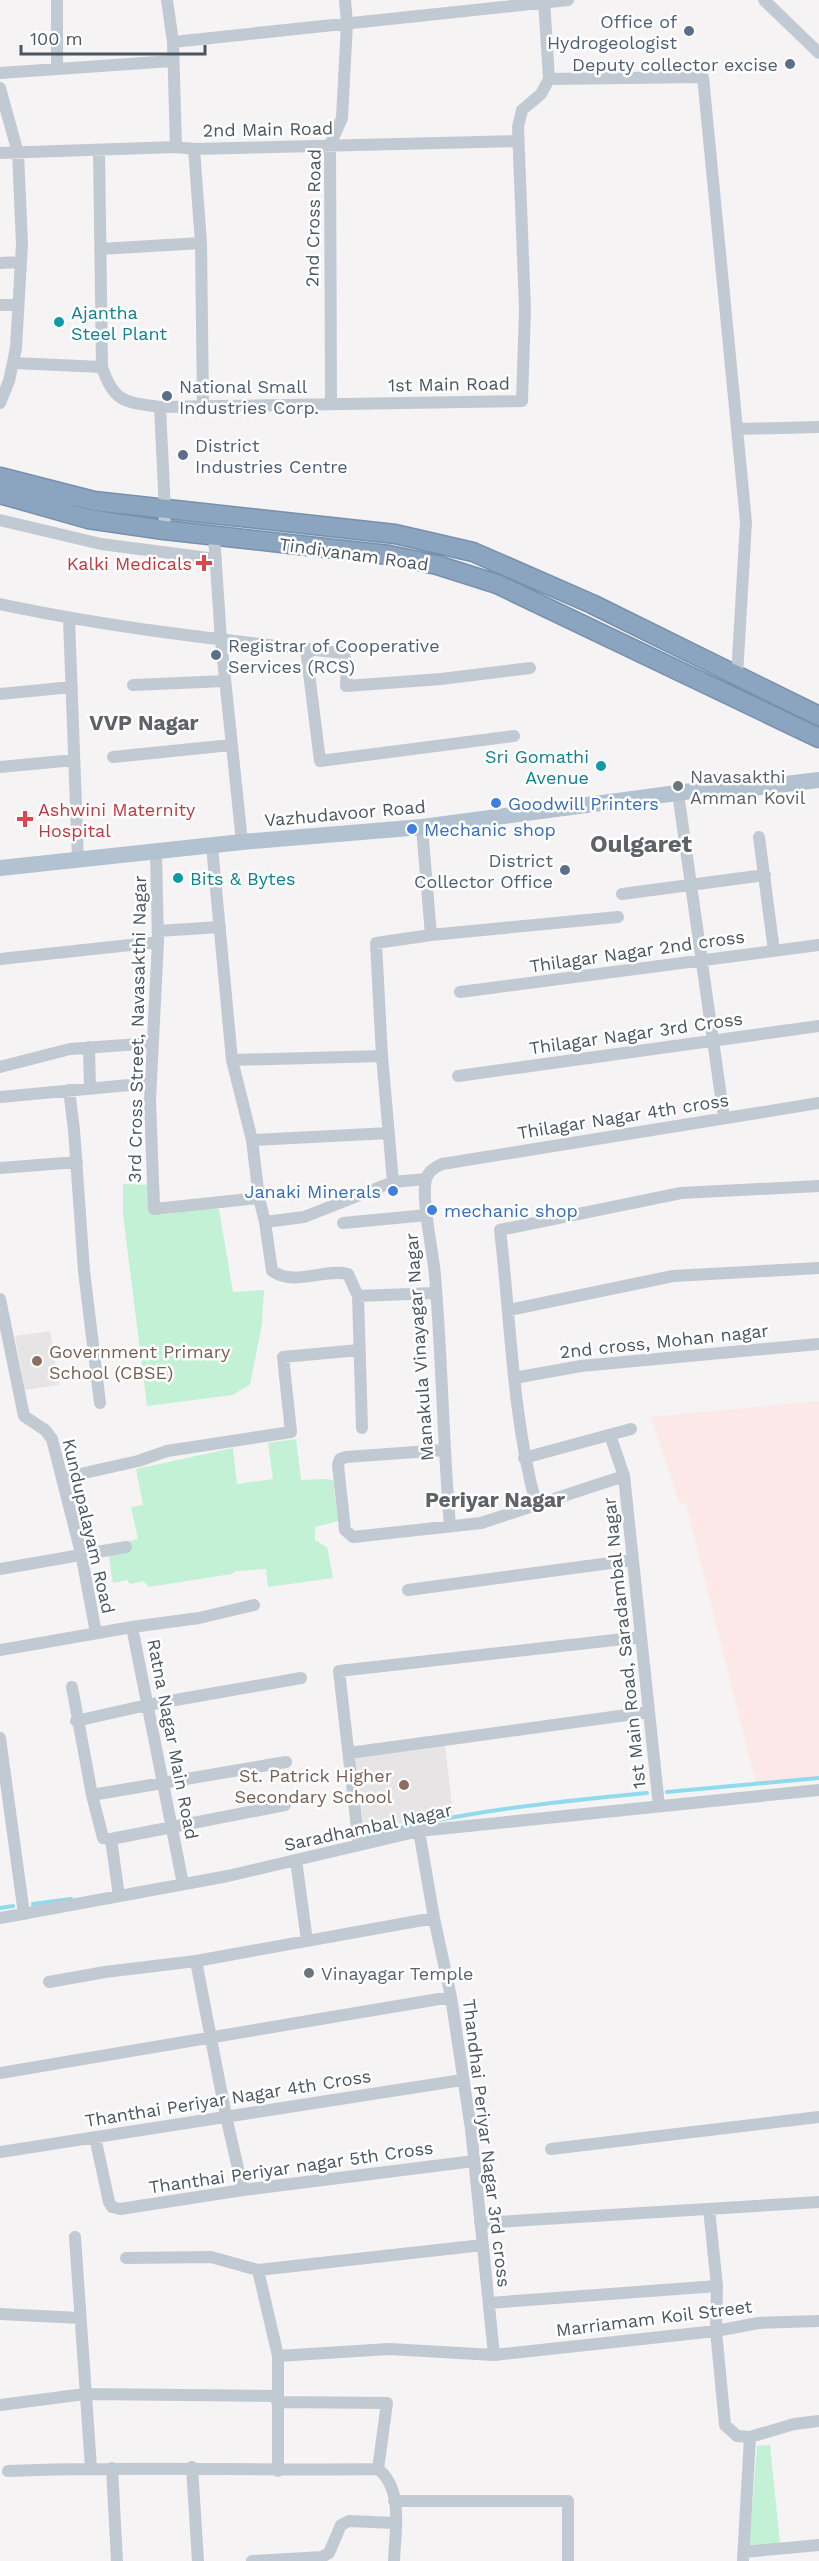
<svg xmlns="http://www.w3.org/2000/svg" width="819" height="2561" viewBox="0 0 819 2561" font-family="'Work Sans',sans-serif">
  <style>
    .education { fill: #e6e4e5 }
    .medical { fill: #fce8e6 }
    .green { fill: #c3f1d5 }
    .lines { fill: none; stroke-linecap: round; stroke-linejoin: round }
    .stream { stroke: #90daee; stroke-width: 4 }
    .highway-casing { stroke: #7690ad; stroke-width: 21 }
    .minor { stroke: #c1cad2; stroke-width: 12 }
    .major { stroke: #b3c2d1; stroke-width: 16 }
    .highway { stroke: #8ba5c1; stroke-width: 18 }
    .service-dot { fill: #5c6f8a; stroke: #fff; stroke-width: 2 }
    .culture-dot { fill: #0f9aa8; stroke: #fff; stroke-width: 2 }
    .health-dot { fill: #e0444e; stroke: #fff; stroke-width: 2 }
    .worship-dot { fill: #6b7280; stroke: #fff; stroke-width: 2 }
    .shop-dot { fill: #3f7fe0; stroke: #fff; stroke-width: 2 }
    .education-dot { fill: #8d6e63; stroke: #fff; stroke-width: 2 }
    .labels { text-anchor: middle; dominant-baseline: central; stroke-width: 5; stroke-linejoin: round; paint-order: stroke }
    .service-label { font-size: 18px; fill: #4e5e75; stroke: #fff; text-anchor: end }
    .street-label { font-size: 18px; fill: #4a5661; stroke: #fff }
    .culture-label { font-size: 18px; fill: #0d838f; stroke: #fff; text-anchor: start }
    .health-label { font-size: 18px; fill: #be3a42; stroke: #fff; text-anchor: end }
    .worship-label { font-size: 18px; fill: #5b616d; stroke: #fff; text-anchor: start }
    .shop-label { font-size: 18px; fill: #366cbe; stroke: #fff; text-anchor: start }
    .education-label { font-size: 18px; fill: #785e54; stroke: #fff; text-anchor: start }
    .quarter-label { font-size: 21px; font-weight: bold; fill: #5f6368; stroke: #fff }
    .district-label { font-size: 24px; font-weight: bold; fill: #5f6368; stroke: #fff }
  </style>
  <rect width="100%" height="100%" fill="#f5f3f3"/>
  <path class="education" d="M50,1331L59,1385L25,1390L15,1336Z
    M445,1745L453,1813L364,1831L355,1758Z"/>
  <path class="medical" d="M819,1401V1777L756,1784L686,1504L679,1502L651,1417Z"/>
  <path class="green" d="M123,1184L159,1185L161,1215L207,1208L219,1209L233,1292L264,1290L262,1324L250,1385L232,1395L147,1406L123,1215Z
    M296,1439L301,1480L327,1479L337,1481L334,1489L338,1521L315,1527V1540L327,1547L333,1578L268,1587L266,1569L236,1571L232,1574L148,1587L144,1581L130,1584L127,1580L113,1583L107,1546L138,1539L131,1507L143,1505L136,1469L233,1448L237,1484L273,1479L268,1443Z
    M770,2445L780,2543L749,2547L757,2446Z"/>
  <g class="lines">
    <path class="stream" d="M667,1792L819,1778
      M365,1837C456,1812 553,1802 647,1793
      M33,1904L71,1899
      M0,1908L13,1906"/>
    <defs>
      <path id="highway" d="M0,477L94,501L395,534L473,552L592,604L819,716
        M0,494L88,519L164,530L389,555L437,565L497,584L819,738"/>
    </defs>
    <use href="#highway" class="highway-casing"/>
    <path class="minor" d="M167,0L173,42L176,147
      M764,0L819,53
      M173,42L568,0
      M57,69V0
      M0,73L172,61
      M549,79L703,77L746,522L737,676
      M0,88L18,153L22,244L16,348L9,381L0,403
      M194,149L201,243L203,407
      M99,150L102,367C114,403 125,402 160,407
      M0,153L176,147L194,149L518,141
      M100,249L201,243
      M0,263L21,262
      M0,305H18
      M14,363L102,367
      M331,403L330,145L342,118L347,23L345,0
      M737,429L819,427
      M0,520L101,544L216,559
      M164,530L165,510L160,407L522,401L525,309L518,127L522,110L541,94L549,79L544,0
      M214,536L221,640L242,842
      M0,604C113,628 228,641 343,653L347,663L346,686L441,679L530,668
      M69,619L78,859
      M306,649L320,761L514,736
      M133,685L225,681
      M0,694L72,687
      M113,757L231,745
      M0,767L74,760
      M678,793L724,1118
      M422,827L431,935
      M759,837L774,951
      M212,846L232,1060L252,1140L259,1198L265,1222L272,1271C296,1287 323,1268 348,1274L358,1296L435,1293
      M156,852L158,942L150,1100L154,1209L259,1198
      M622,894L765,875
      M158,931L220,927
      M0,959L158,942
      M460,992L819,945
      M89,1047L90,1088
      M232,1060L382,1056
      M0,1067L70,1049L153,1043
      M458,1076L819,1026
      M69,1090L74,1130L84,1271L100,1403
      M0,1097L151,1083
      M252,1140L389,1133
      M0,1168L77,1162
      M393,1182L382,1056L376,943L431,935L618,917
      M265,1222L304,1217L393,1182L426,1179
      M343,1223L427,1215
      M358,1296L362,1428
      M0,1299L24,1416L45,1430L52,1439L81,1553L96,1633
      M509,1310L673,1276L819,1268
      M514,1378L581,1366L819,1344
      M610,1435L624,1476L659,1806
      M443,1450L346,1457L340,1459L338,1465L345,1530L353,1537L481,1523L624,1476
      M524,1458L631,1429
      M62,1478L138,1461L167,1451L291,1432L283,1357L359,1350
      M536,1504C512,1415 511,1322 500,1230L681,1193L819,1186
      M450,1526C443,1443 442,1359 435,1275C433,1252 421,1199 426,1179C428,1172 435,1167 442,1164L819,1103
      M0,1569L126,1547
      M408,1590L633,1560
      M132,1627L199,1618L254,1605
      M0,1650L132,1627L183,1884
      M72,1687L92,1795L103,1838L111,1839L285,1805
      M76,1721L147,1705L301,1678
      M0,1738L24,1914
      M349,1753L649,1712
      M92,1795L286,1762
      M419,1831L434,1918L451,1997L471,2129L494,2355
      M111,1839L119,1896
      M359,1845L339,1671L641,1637
      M296,1860L307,1941
      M0,1918L228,1876L419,1831L819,1790
      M196,1961L226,2116L243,2190
      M49,1982L105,1972L196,1961L434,1918
      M0,2073L451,1997
      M95,2137L109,2202L112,2207L120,2209L243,2190L474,2161
      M551,2149L819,2117
      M0,2152L462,2080
      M709,2209L717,2286L716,2331L725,2425L737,2436L750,2437
      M480,2223L819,2202
      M75,2237L91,2468
      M126,2258L211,2257L258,2270L483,2245
      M258,2270L278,2356
      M489,2303L717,2286
      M0,2314L80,2318
      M277,2402L387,2403L378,2469C404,2489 395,2532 394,2561
      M0,2405L85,2394L277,2396
      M192,2467L198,2561
      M112,2468L117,2561
      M8,2471C132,2466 255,2471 378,2469
      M278,2471V2356L389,2349L494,2355L716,2331L758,2323L819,2321
      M394,2501H568V2561
      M744,2552L819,2545
      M252,2561L322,2557L329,2553L341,2525L349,2521L395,2523
      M743,2561L750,2437L794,2424L819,2421"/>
    <path class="major" d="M0,868L242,842L422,827L692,791L703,794L819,780"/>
    <use href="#highway" class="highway"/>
  </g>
  <g class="service-dot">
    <circle cx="689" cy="31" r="6"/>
    <circle cx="790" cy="64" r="6"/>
    <circle cx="167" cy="396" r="6"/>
    <circle cx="183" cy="455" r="6"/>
    <circle cx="216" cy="655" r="6"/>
    <circle cx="565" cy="870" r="6"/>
  </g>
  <g class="culture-dot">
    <circle cx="59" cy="322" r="6"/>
    <circle cx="601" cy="766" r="6"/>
    <circle cx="178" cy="878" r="6"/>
  </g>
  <g class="health-dot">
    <path d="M201 554h6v6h6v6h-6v6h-6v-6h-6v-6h6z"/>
    <path d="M22 810h6v6h6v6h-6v6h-6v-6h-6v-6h6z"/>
  </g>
  <g class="worship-dot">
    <circle cx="678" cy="786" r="6"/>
    <circle cx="309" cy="1973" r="6"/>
  </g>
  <g class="shop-dot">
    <circle cx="496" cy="803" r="6"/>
    <circle cx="412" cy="829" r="6"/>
    <circle cx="393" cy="1191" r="6"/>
    <circle cx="432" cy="1210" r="6"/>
  </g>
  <g class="education-dot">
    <circle cx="37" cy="1361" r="6"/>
    <circle cx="404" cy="1785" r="6"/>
  </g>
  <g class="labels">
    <g class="service-label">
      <text x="677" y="21">Office of<tspan x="677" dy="21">Hydrogeologist</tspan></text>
      <text x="778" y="64">Deputy collector excise</text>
      <text x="179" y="386" text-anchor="start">National Small<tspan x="179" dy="21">Industries Corp.</tspan></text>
      <text x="195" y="445" text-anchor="start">District<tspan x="195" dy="21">Industries Centre</tspan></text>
      <text x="228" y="645" text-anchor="start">Registrar of Cooperative<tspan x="228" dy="21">Services (RCS)</tspan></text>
      <text x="553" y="860">District<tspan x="553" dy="21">Collector Office</tspan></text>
    </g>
    <g class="street-label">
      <text transform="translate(268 129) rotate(-1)">2nd Main Road</text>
      <text transform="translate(313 218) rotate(-89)">2nd Cross Road</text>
      <text transform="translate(449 384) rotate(-1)">1st Main Road</text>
      <text transform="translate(354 554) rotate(8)">Tindivanam Road</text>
      <text transform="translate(345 813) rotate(-5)">Vazhudavoor Road</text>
      <text transform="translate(637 951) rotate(-8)">Thilagar Nagar 2nd cross</text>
      <text transform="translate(137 1029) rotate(-89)">3rd Cross Street, Navasakthi Nagar</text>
      <text transform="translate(636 1033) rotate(-8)">Thilagar Nagar 3rd Cross</text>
      <text transform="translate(623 1116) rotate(-9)">Thilagar Nagar 4th cross</text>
      <text transform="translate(664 1341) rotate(-6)">2nd cross, Mohan nagar</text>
      <text transform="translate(419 1347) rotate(-94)">Manakula Vinayagar Nagar</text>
      <text transform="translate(89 1526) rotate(77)">Kundupalayam Road</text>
      <text transform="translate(624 1643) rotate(-96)">1st Main Road, Saradambal Nagar</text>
      <text transform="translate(173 1739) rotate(79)">Ratna Nagar Main Road</text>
      <text transform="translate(368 1827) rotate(-12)">Saradhambal Nagar</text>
      <text transform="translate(228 2098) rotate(-9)">Thanthai Periyar Nagar 4th Cross</text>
      <text transform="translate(487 2143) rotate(83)">Thandhai Periyar Nagar 3rd cross</text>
      <text transform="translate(291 2167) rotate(-8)">Thanthai Periyar nagar 5th Cross</text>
      <text transform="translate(654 2318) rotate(-7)">Marriamam Koil Street</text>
    </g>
    <g class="culture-label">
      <text x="71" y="312">Ajantha<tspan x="71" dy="21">Steel Plant</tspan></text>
      <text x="589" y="756" text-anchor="end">Sri Gomathi<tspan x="589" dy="21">Avenue</tspan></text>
      <text x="190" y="878">Bits &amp; Bytes</text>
    </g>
    <g class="health-label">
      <text x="192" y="563">Kalki Medicals</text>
      <text x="38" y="809" text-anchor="start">Ashwini Maternity<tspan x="38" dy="21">Hospital</tspan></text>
    </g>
    <g class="worship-label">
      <text x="690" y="776">Navasakthi<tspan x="690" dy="21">Amman Kovil</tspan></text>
      <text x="321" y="1973">Vinayagar Temple</text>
    </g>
    <g class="shop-label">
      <text x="508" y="803">Goodwill Printers</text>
      <text x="424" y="829">Mechanic shop</text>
      <text x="381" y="1191" text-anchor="end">Janaki Minerals</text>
      <text x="444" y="1210">mechanic shop</text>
    </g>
    <g class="education-label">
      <text x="49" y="1351">Government Primary<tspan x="49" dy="21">School (CBSE)</tspan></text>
      <text x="392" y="1775" text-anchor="end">St. Patrick Higher<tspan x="392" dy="21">Secondary School</tspan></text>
    </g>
    <g class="quarter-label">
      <text x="144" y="722">VVP Nagar</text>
      <text x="495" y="1499">Periyar Nagar</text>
    </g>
    <g class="district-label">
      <text x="641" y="844">Oulgaret</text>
    </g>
  </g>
  <path d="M21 45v9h184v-9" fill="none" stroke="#4a5661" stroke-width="3"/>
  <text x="30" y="45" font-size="18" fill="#4a5661" stroke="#ffffff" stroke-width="4.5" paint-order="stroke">100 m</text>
</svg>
